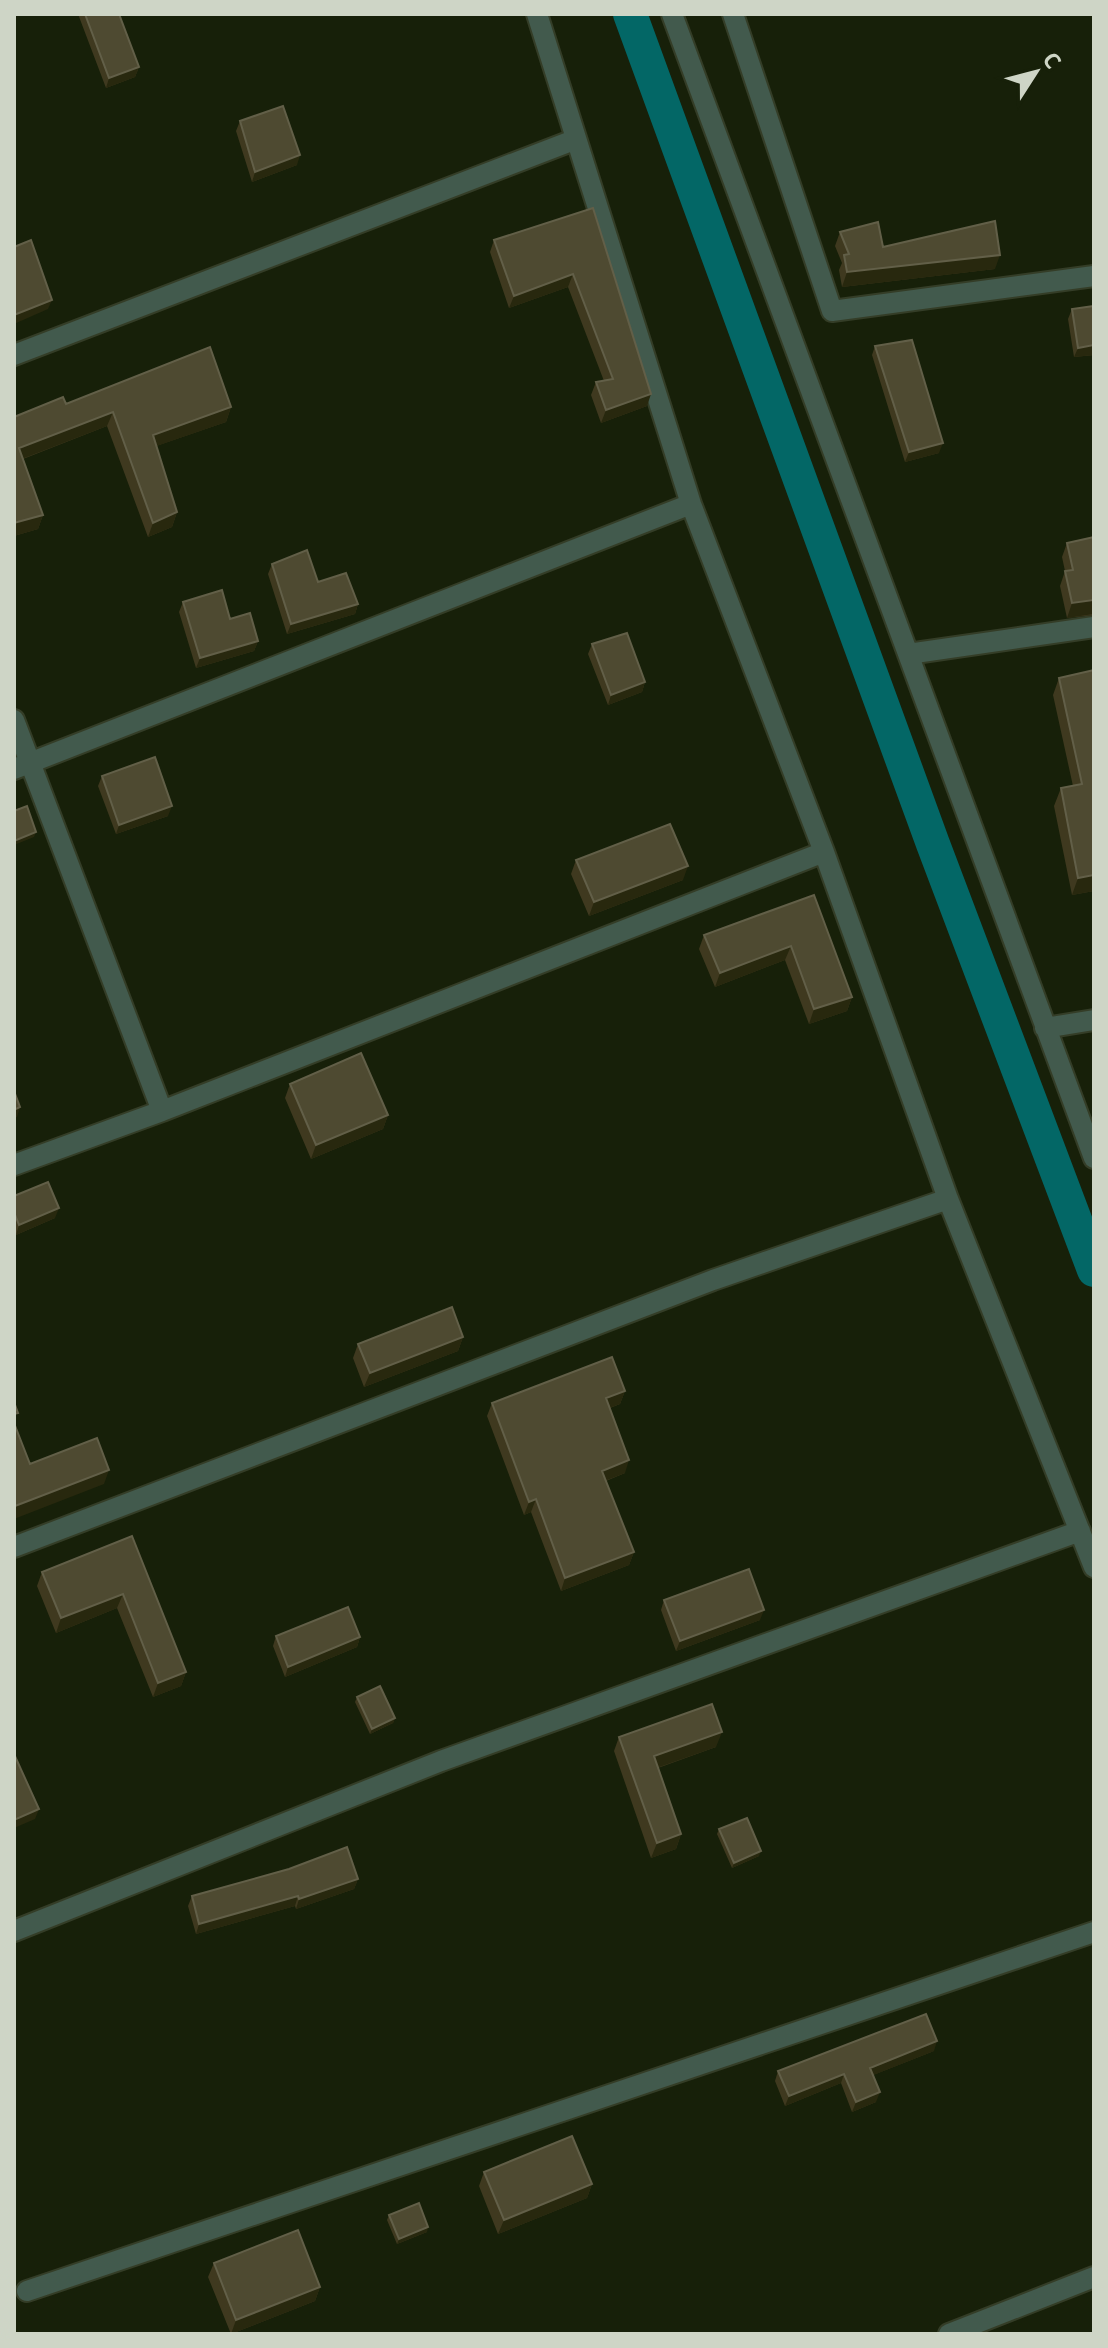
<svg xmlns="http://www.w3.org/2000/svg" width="1108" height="2348" viewBox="0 0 1108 2348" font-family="'Open Sans',sans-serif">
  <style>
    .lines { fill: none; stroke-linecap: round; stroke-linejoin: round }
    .canal { stroke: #036766; stroke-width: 34 }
    .minor-casing { stroke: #343d27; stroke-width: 24 }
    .minor { stroke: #425a4d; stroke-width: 20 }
    .wall { fill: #3f391f }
    .shaded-wall { fill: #28280e }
    .building { fill: #4e4a31; stroke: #625f48; stroke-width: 2 }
  </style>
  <rect width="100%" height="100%" fill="#172009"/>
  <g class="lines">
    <path class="canal" d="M630,14L933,844L1094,1270"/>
    <defs>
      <path id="minor" d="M537,14L691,504L824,852L948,1199L1094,1567
        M672,14L1094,1158
        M733,14L832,311L1094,276
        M14,355L574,140
        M908,654L1094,627
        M14,720L162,1111
        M14,769L691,504
        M1045,1028L1094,1020
        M14,1165L162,1111L824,852
        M14,1547L713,1280L948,1199
        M14,1931L441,1761L1080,1531
        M27,2291L1094,1932
        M949,2334L1094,2277"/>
    </defs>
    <use href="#minor" class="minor-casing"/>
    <use href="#minor" class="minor"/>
  </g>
  <path class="wall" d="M78,14H119L139,67L135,77L106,88Z
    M240,121L297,165L252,182L236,131Z
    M593,208L647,406L601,423L591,395L596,382L604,381L568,287L509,308L490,252L494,240Z
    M840,232L883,247L995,269L842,287L839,270L842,263L835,246Z
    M1094,306V355L1074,357L1068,319L1072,309Z
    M875,346L939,453L905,462L872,355Z
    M210,347L231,407L226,422L156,446L177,512L172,527L148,537L107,426L23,459L43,515L38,529L14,536V417L63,397L66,404Z
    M1094,537V615L1067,618L1060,586L1065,571L1062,557L1067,543Z
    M272,564L318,582L358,604L355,614L287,634L268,574Z
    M183,602L230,619L258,641L254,651L196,668L179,612Z
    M592,644L645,682L642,692L608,705L588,654Z
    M1094,670V891L1072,895L1054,806L1061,788L1073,786L1053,695L1059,678Z
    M102,776L168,816L116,834L98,786Z
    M576,860L683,880L589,916L571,874Z
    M814,895L852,997L847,1011L809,1024L785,960L715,987L699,949L704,935Z
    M290,1084L388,1115L383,1129L311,1159L285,1098Z
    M14,1196L55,1218L16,1235L14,1231Z
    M463,1337L458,1351L364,1387L353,1358L358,1344Z
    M625,1391L620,1404L610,1408L625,1473L606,1481L634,1552L629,1565L561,1591L531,1512L524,1515L487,1416L492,1403Z
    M132,1536L186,1672L181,1686L153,1697L117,1608L56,1633L37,1586L42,1572Z
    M664,1600L760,1620L676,1651L661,1610Z
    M276,1636L360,1637L357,1647L285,1677L273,1646Z
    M357,1697L395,1718L393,1723L370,1734L355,1702Z
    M619,1737L716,1747L658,1768L681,1834L676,1849L651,1858L614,1751Z
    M719,1829L759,1856L732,1868L717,1834Z
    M358,1879L354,1889L296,1909L295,1906L196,1934L188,1906L192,1896Z
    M934,2051L873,2075L876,2102L852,2112L841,2083L785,2106L775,2081L778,2071Z
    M484,2172L592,2184L587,2198L498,2234L479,2186Z
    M389,2215L427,2232L397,2244L387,2220Z
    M214,2263L320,2287L315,2301L231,2334L208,2277Z"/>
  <path class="shaded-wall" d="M139,67L135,77L106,88L109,78Z
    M300,155L297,165L252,182L255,172Z
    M1000,255L995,269L842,287L847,272Z
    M573,274L568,287L509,308L514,296Z
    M52,300L48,309L14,324V315Z
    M1094,345V355L1074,357L1078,348Z
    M651,394L647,406L601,423L606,410Z
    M231,407L226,422L148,449L153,435Z
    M113,412L107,426L14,462L19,448Z
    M943,443L939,453L905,462L909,452Z
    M177,512L172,527L148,537L153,523Z
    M43,515L38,529L14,536V523Z
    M1094,600L1093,614L1067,618L1072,603Z
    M358,604L355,614L287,634L291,624Z
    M258,641L254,651L196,668L200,658Z
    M645,682L642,692L608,705L611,695Z
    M172,806L168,816L116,834L119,825Z
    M36,832L34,837L14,845V841Z
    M688,866L683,880L589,916L594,902Z
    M1094,875V891L1072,895L1078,878Z
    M791,946L785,960L715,987L720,973Z
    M852,997L847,1011L809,1024L814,1009Z
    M20,1107L17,1117L14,1118V1110Z
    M388,1115L383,1129L311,1159L316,1145Z
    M59,1208L55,1218L16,1235L19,1225Z
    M463,1337L458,1351L364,1387L370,1373Z
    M625,1391L620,1404L601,1411L606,1398Z
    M629,1460L625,1473L597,1484L602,1471Z
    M109,1470L104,1484L14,1519L15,1506Z
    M536,1499L531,1512L524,1515L529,1502Z
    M634,1552L629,1565L561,1591L565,1578Z
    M123,1594L117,1608L56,1633L61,1618Z
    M764,1610L760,1620L676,1651L680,1641Z
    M360,1637L357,1647L285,1677L288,1667Z
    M186,1672L181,1686L153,1697L158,1683Z
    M395,1718L393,1723L370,1734L372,1729Z
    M722,1732L716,1747L648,1771L654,1756Z
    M39,1809L35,1819L14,1828V1820Z
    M681,1834L676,1849L651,1858L657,1843Z
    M761,1851L759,1856L732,1868L734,1863Z
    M358,1879L354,1889L296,1909L299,1899Z
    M298,1896L295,1906L196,1934L199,1924Z
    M937,2041L934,2051L866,2078L870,2068Z
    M844,2074L841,2083L785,2106L789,2096Z
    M880,2092L876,2102L852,2112L856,2102Z
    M592,2184L587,2198L498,2234L504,2220Z
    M428,2227L427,2232L397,2244L399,2239Z
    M320,2287L315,2301L231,2334L236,2320Z"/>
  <path class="building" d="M85,14H119L139,67L109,78Z
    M283,106L300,155L255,172L240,121Z
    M593,208L651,394L606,410L596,382L613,379L573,274L514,296L494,240Z
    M995,221L1000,255L847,272L844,255L849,254L840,232L878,222L883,247Z
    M31,240L52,300L14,315V247Z
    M1094,306V345L1078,348L1072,309Z
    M912,340L943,443L909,452L875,346Z
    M210,347L231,407L153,435L177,512L153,523L113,412L19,448L43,515L14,523V417L63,397L66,404Z
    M1094,537V600L1072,603L1065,571L1073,570L1067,543Z
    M307,550L318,582L346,573L358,604L291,624L272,564Z
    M222,590L230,619L250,613L258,641L200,658L183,602Z
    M627,633L645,682L611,695L592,644Z
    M1094,670V875L1078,878L1061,788L1082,784L1059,678Z
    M155,757L172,806L119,825L102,776Z
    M27,806L36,832L14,841V811Z
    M670,824L688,866L594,902L576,860Z
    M814,895L852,997L814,1009L791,946L720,973L704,935Z
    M361,1053L388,1115L316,1145L290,1084Z
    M14,1091L20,1107L14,1110Z
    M48,1182L59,1208L19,1225L14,1212V1196Z
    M452,1307L463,1337L370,1373L358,1344Z
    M612,1357L625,1391L606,1398L629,1460L602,1471L634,1552L565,1578L536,1499L529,1502L492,1403Z
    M14,1402L18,1413L14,1414Z
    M14,1423L30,1464L97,1438L109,1470L15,1506Z
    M132,1536L186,1672L158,1683L123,1594L61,1618L42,1572Z
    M749,1569L764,1610L680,1641L664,1600Z
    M348,1607L360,1637L288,1667L276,1636Z
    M380,1686L395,1718L372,1729L357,1697Z
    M712,1704L722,1732L654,1756L681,1834L657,1843L619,1737Z
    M14,1754L39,1809L14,1820Z
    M747,1818L761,1851L734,1863L719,1829Z
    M347,1847L358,1879L299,1899L298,1896L199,1924L192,1896L289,1869Z
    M926,2014L937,2041L870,2068L880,2092L856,2102L844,2074L789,2096L778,2071Z
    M572,2136L592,2184L504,2220L484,2172Z
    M419,2203L428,2227L399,2239L389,2215Z
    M298,2230L320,2287L236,2320L214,2263Z"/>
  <rect width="1108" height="2348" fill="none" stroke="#ced5c6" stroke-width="32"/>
  <g transform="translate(1036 72) rotate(54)" stroke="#172009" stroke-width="6" paint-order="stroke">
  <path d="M0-6L14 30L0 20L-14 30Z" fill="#ced5c6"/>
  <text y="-12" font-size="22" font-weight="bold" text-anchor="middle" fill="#ced5c6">С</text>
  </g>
</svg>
